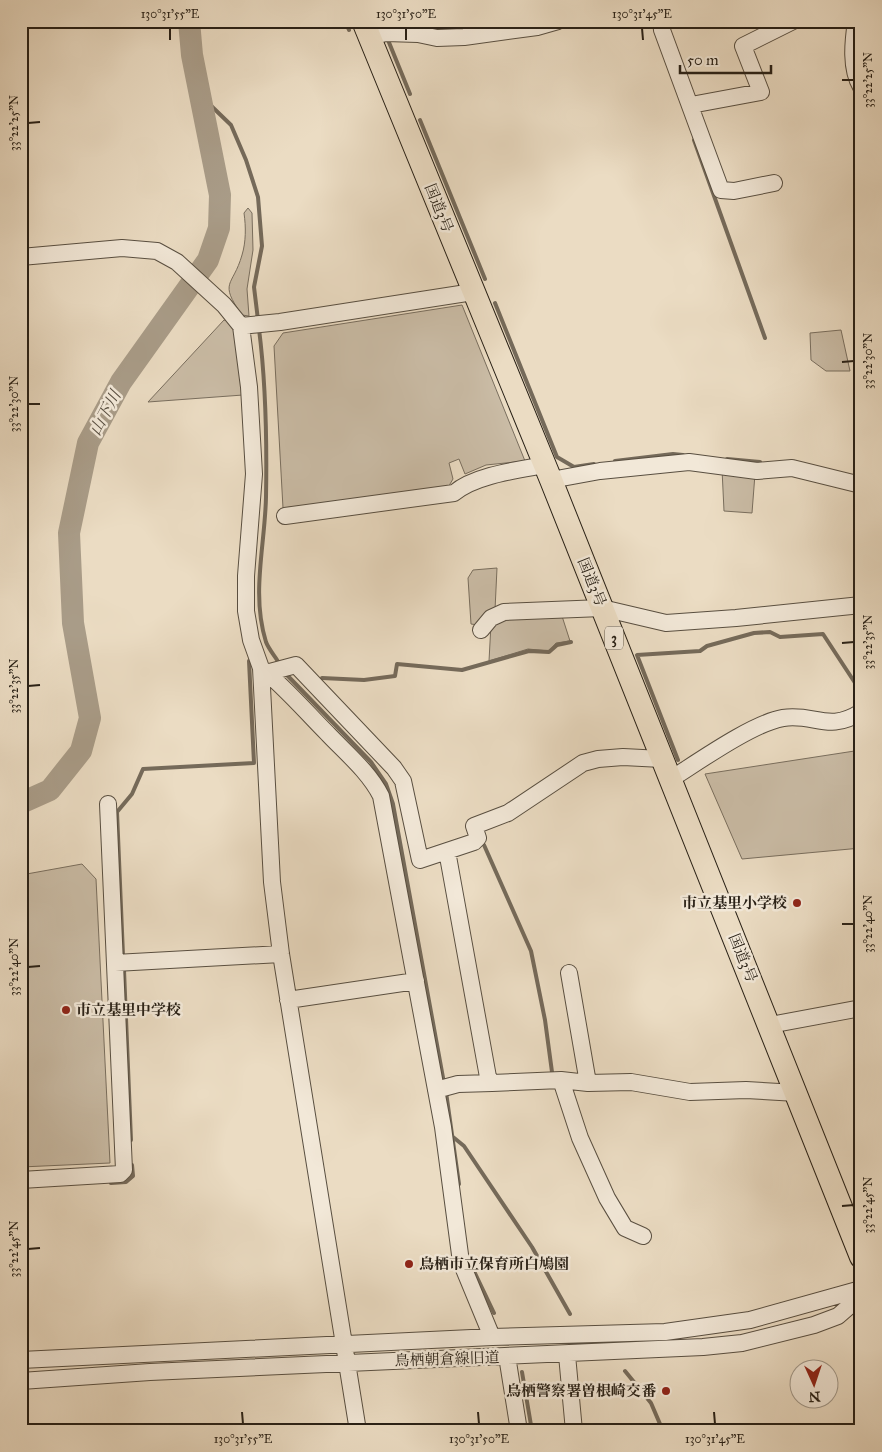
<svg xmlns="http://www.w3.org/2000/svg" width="882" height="1452" viewBox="0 0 882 1452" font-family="'IM FELL Great Primer','Noto Serif JP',serif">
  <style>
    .green { fill: #cabca6; stroke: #796e5e }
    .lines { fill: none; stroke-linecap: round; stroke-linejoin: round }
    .stream { stroke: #756a5a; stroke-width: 4 }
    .river { stroke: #a99c88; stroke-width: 22 }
    .minor-casing { stroke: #594f41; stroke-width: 18 }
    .highway-casing { stroke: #282016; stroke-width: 24 }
    .minor { stroke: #f2e8d8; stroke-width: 16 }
    .highway { stroke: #ebdcc3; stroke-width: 22 }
    .ticks { fill: none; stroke: #282016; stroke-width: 2 }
    .poi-dot { fill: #8f2418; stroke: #f2e8d8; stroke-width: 2 }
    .labels { text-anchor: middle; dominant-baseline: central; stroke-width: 5; stroke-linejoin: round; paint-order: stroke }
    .shield { fill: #f2e8d8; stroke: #655c50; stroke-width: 1 }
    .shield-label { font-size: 14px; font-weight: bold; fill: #282016 }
    .street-label { font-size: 15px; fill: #282016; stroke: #f2e8d8 }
    .poi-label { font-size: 15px; font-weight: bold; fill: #282016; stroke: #f2e8d8; text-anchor: end }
    .water-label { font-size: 16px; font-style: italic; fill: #554b3e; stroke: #f2e8d8 }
    .neatline { fill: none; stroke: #282016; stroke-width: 2 }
    .ticks-label { font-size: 12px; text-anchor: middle; fill: #282016 }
  </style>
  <rect width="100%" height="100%" fill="#ebdcc3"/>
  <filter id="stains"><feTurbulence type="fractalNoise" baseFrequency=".004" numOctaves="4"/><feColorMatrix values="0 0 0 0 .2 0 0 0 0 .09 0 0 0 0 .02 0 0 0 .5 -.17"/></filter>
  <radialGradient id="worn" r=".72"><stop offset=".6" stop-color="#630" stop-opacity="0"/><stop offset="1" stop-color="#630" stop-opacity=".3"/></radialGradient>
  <path class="green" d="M248,208L252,213L253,250L247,289L249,316L242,315C218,281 233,287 242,255C246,242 246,227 244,213Z
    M462,305L525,461L486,465L465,474L459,459L449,463L453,479L447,489L283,508L274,346L283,333Z
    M224,320L229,321L235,331L243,395L148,402Z
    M841,330L850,371H826L811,360L810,333Z
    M722,469L755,474L752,513L724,511Z
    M497,568L495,610L478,625L471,624L468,578L473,570Z
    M561,613L570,641L556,643L549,651L528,649L489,661L491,624L501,616Z
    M861,750V848L742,859L705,774Z
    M82,864L96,879L110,1163L21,1167V875Z"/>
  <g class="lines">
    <path class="stream" d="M345,21L349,30
      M388,40L410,94
      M203,98L231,125L246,160L258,197L262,246L254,287L258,320
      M420,120L485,279
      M694,140L765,338
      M495,303L557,457L574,467L594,464
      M259,329C266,384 267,442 266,497C265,546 251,594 266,642C269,650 276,657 280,665
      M727,459L760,462
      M615,461L673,454L683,455
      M285,673L371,762L386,784L393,804L444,1083
      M322,678L364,680L395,676L397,664L462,670L529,651L549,652L557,645L571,642
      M678,760L637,655L700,651L707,646L754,633L770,632L780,637L823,634L861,692
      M484,845L531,951L545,1020L552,1072
      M123,955L117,812L132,794L143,769L254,763L249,661
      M124,970L131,1140
      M446,1092L459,1184
      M453,1137L464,1146L532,1247L570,1314
      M111,1183L126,1182L133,1176L132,1165
      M472,1267L494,1313
      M625,1371L651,1403L663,1431
      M522,1372L532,1431"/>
    <path class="river" d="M21,803L50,790L81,751L90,718L73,623L69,533L88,443L121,382L208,260L219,228L220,195L192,55L189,21"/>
    <defs>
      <path id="minor" d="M661,21L662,30L721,190L734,191L774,183
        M856,21C853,42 850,68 861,87
        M369,37L386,33L418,34L437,38L464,37L537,27L558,21
        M691,105L761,92L743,46L793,21
        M21,257L122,248L157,251L177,262L224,305L241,326L249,387L254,474L246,576V611L251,640L261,668L272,882L281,954L358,1431
        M241,326L280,322L473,292
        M551,480L600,471L689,462L757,471L792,468L861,485
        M285,516L454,493C475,475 518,470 545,465
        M481,630L491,618L504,612L602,608L666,623L736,618L861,605
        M261,668C286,688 306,712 328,734C346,753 369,772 381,796L443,1127L461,1262L492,1337
        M266,673L296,665L394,768L403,781L420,860L474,842L478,838L474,826L508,813L583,763L598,759L623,757L662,759
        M671,779C698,762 753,723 783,718C815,713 828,733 861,712
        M447,851L488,1077L492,1083L561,1080L588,1083L631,1082L690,1092L746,1090L797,1093
        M115,963L281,954
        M569,973L588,1083
        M288,1000L416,981
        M770,1025L861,1008
        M561,1080L580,1138L607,1198L625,1228L643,1236
        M436,1090L458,1084L492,1083
        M21,1180L120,1174L124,1170L108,804
        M567,1355L574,1431
        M507,1356L519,1431
        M21,1360L492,1337L665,1332L750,1320L861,1289
        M21,1381L150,1372L703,1347L742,1343L814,1325L838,1316L861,1296"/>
      <path id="highway" d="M363,21L551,480L861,1257"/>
    </defs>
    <use href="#minor" class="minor-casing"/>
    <use href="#highway" class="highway-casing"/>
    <use href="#minor" class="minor"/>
    <use href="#highway" class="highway"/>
  </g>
  <path class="ticks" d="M170,28V40M406,28V40M642,28L643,40M842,80H854M28,123L40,122M842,362L854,361M28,404H40M842,643L854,642M28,686L40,685M842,924H854M28,967L40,966M842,1206L854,1205M28,1249L40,1248M242,1412L243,1424M478,1412L479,1424M714,1412L715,1424"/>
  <g class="poi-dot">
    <circle cx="797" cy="903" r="5"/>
    <circle cx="66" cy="1010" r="5"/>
    <circle cx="409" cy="1264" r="5"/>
    <circle cx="666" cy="1391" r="5"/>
  </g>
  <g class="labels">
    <rect class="shield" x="605" y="626.5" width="18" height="23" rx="4"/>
    <g class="shield-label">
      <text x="614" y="638">3</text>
    </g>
    <g class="street-label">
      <text transform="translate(439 208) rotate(68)">国道3号</text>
      <text transform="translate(592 582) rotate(68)">国道3号</text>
      <text transform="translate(743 958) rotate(68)">国道3号</text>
      <text transform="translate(447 1359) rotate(-2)">鳥栖朝倉線旧道</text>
    </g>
    <g class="poi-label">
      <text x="787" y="903">市立基里小学校</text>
      <text x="76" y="1010" text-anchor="start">市立基里中学校</text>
      <text x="419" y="1264" text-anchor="start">鳥栖市立保育所白鳩園</text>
      <text x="656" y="1391">鳥栖警察署曽根崎交番</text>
    </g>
    <g class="water-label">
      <text transform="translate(105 413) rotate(-62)">山下川</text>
    </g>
  </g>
  <rect width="882" height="1452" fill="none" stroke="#ebdcc3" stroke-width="55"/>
  <g transform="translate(814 1384) rotate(177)"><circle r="24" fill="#f2e8d8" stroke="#a1988a"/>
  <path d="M0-4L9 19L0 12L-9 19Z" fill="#8f2418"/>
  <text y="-8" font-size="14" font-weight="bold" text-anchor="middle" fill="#282016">N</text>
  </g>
  <path d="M680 65v8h91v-8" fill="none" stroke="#282016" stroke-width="2.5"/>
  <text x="687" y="65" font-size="15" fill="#282016" stroke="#f2e8d8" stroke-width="4" paint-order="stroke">50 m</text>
  <rect x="28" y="28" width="826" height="1396" class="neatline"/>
  <g class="ticks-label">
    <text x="170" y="18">130°31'55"E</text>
    <text x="406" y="18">130°31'50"E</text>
    <text x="642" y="18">130°31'45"E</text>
    <text transform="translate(868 80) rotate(-90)" y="4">33°22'25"N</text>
    <text transform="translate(14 123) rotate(-90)" y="4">33°22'25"N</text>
    <text transform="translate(868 361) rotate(-90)" y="4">33°22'30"N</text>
    <text transform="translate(14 404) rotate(-90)" y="4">33°22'30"N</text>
    <text transform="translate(868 642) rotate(-90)" y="4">33°22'35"N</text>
    <text transform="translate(14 686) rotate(-90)" y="4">33°22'35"N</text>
    <text transform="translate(868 924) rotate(-90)" y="4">33°22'40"N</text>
    <text transform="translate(14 967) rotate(-90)" y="4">33°22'40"N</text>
    <text transform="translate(868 1205) rotate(-90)" y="4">33°22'45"N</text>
    <text transform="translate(14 1249) rotate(-90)" y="4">33°22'45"N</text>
    <text x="243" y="1443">130°31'55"E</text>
    <text x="479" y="1443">130°31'50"E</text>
    <text x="715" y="1443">130°31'45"E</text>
  </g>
  <rect width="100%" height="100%" filter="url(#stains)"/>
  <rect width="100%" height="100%" fill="url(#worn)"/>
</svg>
